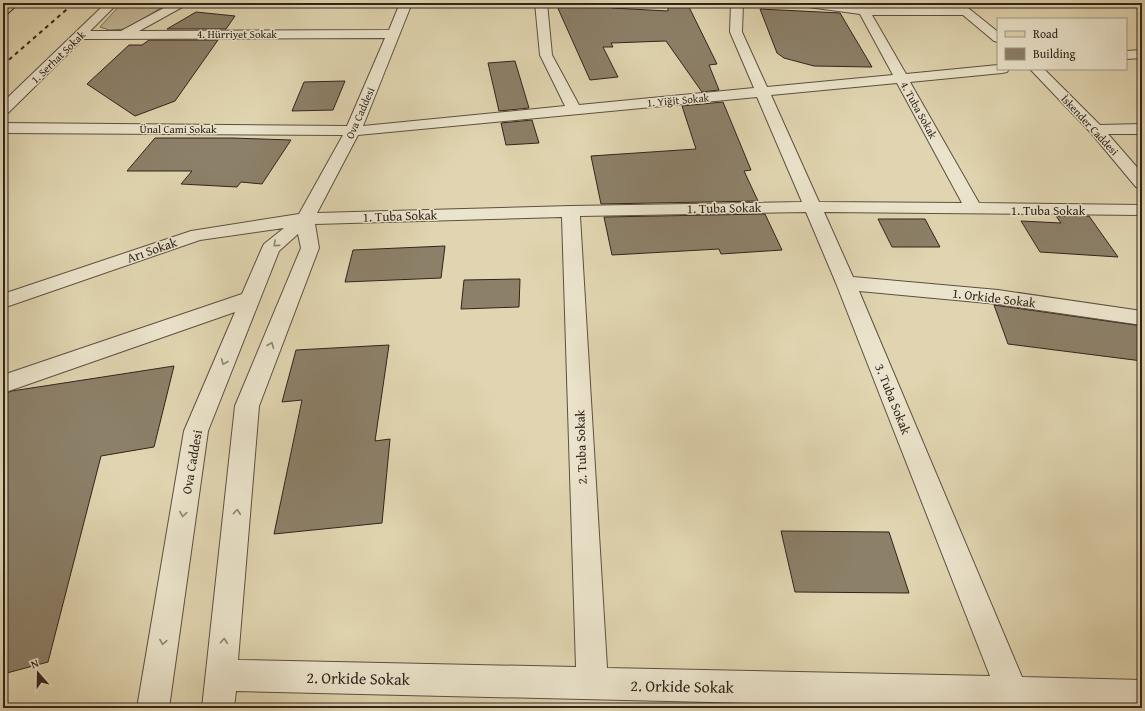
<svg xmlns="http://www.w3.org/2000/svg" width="1145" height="711" viewBox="0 0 1145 711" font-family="'Gentium Book Plus',serif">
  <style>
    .green { fill: #c2b797; stroke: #796e5a }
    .building { fill: #8c8069; stroke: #30241d }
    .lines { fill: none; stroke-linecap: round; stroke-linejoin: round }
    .minor-casing { stroke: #5c5042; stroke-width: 2 }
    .major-casing { stroke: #30241d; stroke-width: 2 }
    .minor { fill: #ebe4cc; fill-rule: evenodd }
    .major { fill: #e0d5b0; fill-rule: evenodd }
    .rail { stroke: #30241d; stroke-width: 2; stroke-dasharray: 4 4; stroke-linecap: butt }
    .oneway { stroke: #8e8474 }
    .labels { text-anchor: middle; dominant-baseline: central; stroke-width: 3; stroke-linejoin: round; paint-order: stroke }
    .far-street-label { font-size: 11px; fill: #30241d; stroke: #ebe4cc }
    .street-label { font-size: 13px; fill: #30241d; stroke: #ebe4cc }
    .near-street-label { font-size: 16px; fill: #30241d; stroke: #ebe4cc }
  </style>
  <rect width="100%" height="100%" fill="#e0d5b0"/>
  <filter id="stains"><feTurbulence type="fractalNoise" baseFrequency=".005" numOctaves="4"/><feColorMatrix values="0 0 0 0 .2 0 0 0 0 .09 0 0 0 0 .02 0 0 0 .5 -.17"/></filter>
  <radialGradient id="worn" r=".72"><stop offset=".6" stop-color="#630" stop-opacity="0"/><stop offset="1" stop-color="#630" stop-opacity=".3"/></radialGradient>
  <path class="green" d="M122,3H169L126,29L109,30L100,27Z"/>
  <path class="building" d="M580,3L613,5L612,8L668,11V3H687L717,64L709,65L719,90L702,92L666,41L611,43L613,47H603L618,77L590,80L556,4Z
    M760,9L840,13L872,67L814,66L784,58L777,53Z
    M196,12L235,16L226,29H167Z
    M149,40H218L175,101L135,116L87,84L129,45H142Z
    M515,61L529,108L499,111L488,63Z
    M345,81L333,110L292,111L304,82Z
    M723,102L751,170L744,171L758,201L601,204L591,156L696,149L682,106Z
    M532,120L539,143L506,145L501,123Z
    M155,138H232L291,140L262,184L241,182L237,187L181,184L192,171H127Z
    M765,214L782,250L721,254L719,249L612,255L604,217Z
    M1056,216H1089L1118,257L1040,252L1021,221L1061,223Z
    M878,219H925L940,247H892Z
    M445,246L441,278L345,282L353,250Z
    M520,279L519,307L461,309L464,280Z
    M994,305L1142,326V361L1008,344Z
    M389,345L375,441L390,439L382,523L274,534L302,400L282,402L296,350Z
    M174,366L154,447L101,456L48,662L3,674V394L12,391Z
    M781,531L889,532L909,593L795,592Z"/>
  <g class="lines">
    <defs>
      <path id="minor" d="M106,3H118L90,31H121L173,3H188L186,5L139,31L389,30L400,3H412L363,126L565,106L540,55L535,3H547L552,55L579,105L754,88L730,32L731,3H743L742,32L767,87L893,75L860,14L801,6L797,5L795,3H828L864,8H955L949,3H962L998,32V42L994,41L963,15H872L906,74L998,65V69H1009L1007,72L1002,73L910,82L979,203L1142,205V215L824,212L853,277L998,290L1142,311V325L998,304L859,291L1022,677L1142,680V708H962L236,691L234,708H202L235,406L301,248L298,234L279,251L208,431L169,708H137L184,431L235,312L3,393V375L242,294L262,248L264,244L284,228L200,240L3,308V294L191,231L299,214L343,135L3,133V123L347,126L385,38L83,39L8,113L3,114V102ZM897,83L962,203L819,202L771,95ZM757,97L802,202L571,206L317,213L358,135ZM806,212L836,283L990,676L607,668L580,216ZM562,217L576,667L238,660L259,406L319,248L315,224Z
        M1142,50V58L1126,59V51Z
        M1030,69H1044L1100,125L1142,124V134H1108L1142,173V188L1136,187L1091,133Z"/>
      <path id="major" d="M6,3H19L7,14L3,15V6Z"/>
    </defs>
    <use href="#minor" class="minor-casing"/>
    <use href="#major" class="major-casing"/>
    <use href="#minor" class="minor"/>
    <use href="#major" class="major"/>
    <path class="rail" d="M3,65L74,3"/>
  </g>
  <defs><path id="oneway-chevron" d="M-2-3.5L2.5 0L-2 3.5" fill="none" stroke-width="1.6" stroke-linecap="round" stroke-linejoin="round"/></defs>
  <g class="oneway">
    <use href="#oneway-chevron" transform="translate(276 244) rotate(139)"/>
    <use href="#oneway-chevron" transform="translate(271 345) rotate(-68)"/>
    <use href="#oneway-chevron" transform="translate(224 362) rotate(112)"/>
    <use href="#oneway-chevron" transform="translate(237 512) rotate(-85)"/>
    <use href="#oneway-chevron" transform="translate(183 514) rotate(99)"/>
    <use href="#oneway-chevron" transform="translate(224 641) rotate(-85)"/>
    <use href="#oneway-chevron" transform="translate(163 642) rotate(99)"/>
  </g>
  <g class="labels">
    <g class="far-street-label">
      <text x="237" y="34">4. Hürriyet Sokak</text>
      <text transform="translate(58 57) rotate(-44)">1. Serhat Sokak</text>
      <text transform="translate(678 100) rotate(-5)">1. Yiğit Sokak</text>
      <text transform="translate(919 110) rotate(61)">4. Tuba Sokak</text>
      <text transform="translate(360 113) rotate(-66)">Ova Caddesi</text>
      <text transform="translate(1090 125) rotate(47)">İskender Caddesi</text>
      <text x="178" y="129">Ünal Cami Sokak</text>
    </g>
    <g class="street-label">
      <text transform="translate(724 208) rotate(-1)">1. Tuba Sokak</text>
      <text x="1048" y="210">1. Tuba Sokak</text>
      <text transform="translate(400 216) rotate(-2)">1. Tuba Sokak</text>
      <text transform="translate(152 250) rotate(-19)">Arı Sokak</text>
      <text transform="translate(994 298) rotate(7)">1. Orkide Sokak</text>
      <text transform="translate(893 399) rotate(68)">3. Tuba Sokak</text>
      <text transform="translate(581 447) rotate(-92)">2. Tuba Sokak</text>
      <text transform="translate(192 462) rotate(-80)">Ova Caddesi</text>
    </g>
    <g class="near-street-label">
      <text transform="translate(358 678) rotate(1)">2. Orkide Sokak</text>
      <text transform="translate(682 686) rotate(1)">2. Orkide Sokak</text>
    </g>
  </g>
  <rect width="1145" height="711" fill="none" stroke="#e0d5b0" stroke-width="16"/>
  <rect x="4" y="4" width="1137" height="703" fill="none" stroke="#30241d" stroke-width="2"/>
  <rect x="8" y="8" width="1129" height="695" fill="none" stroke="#30241d"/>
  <rect x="997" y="18" width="130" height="52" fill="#ebe4cc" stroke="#a09786"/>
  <rect x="1005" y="31" width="20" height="6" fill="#e0d5b0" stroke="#a09786"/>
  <text x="1033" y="38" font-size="12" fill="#30241d">Road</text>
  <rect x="1005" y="48" width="20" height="12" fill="#8c8069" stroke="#a09786"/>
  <text x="1033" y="58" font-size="12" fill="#30241d">Building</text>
  <g transform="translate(38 673) rotate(340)" stroke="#ebe4cc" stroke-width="3" paint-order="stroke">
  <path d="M0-3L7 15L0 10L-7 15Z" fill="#30241d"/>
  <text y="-6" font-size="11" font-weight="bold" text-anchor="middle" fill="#30241d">N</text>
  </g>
  <rect width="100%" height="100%" filter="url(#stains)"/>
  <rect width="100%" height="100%" fill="url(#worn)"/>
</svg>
